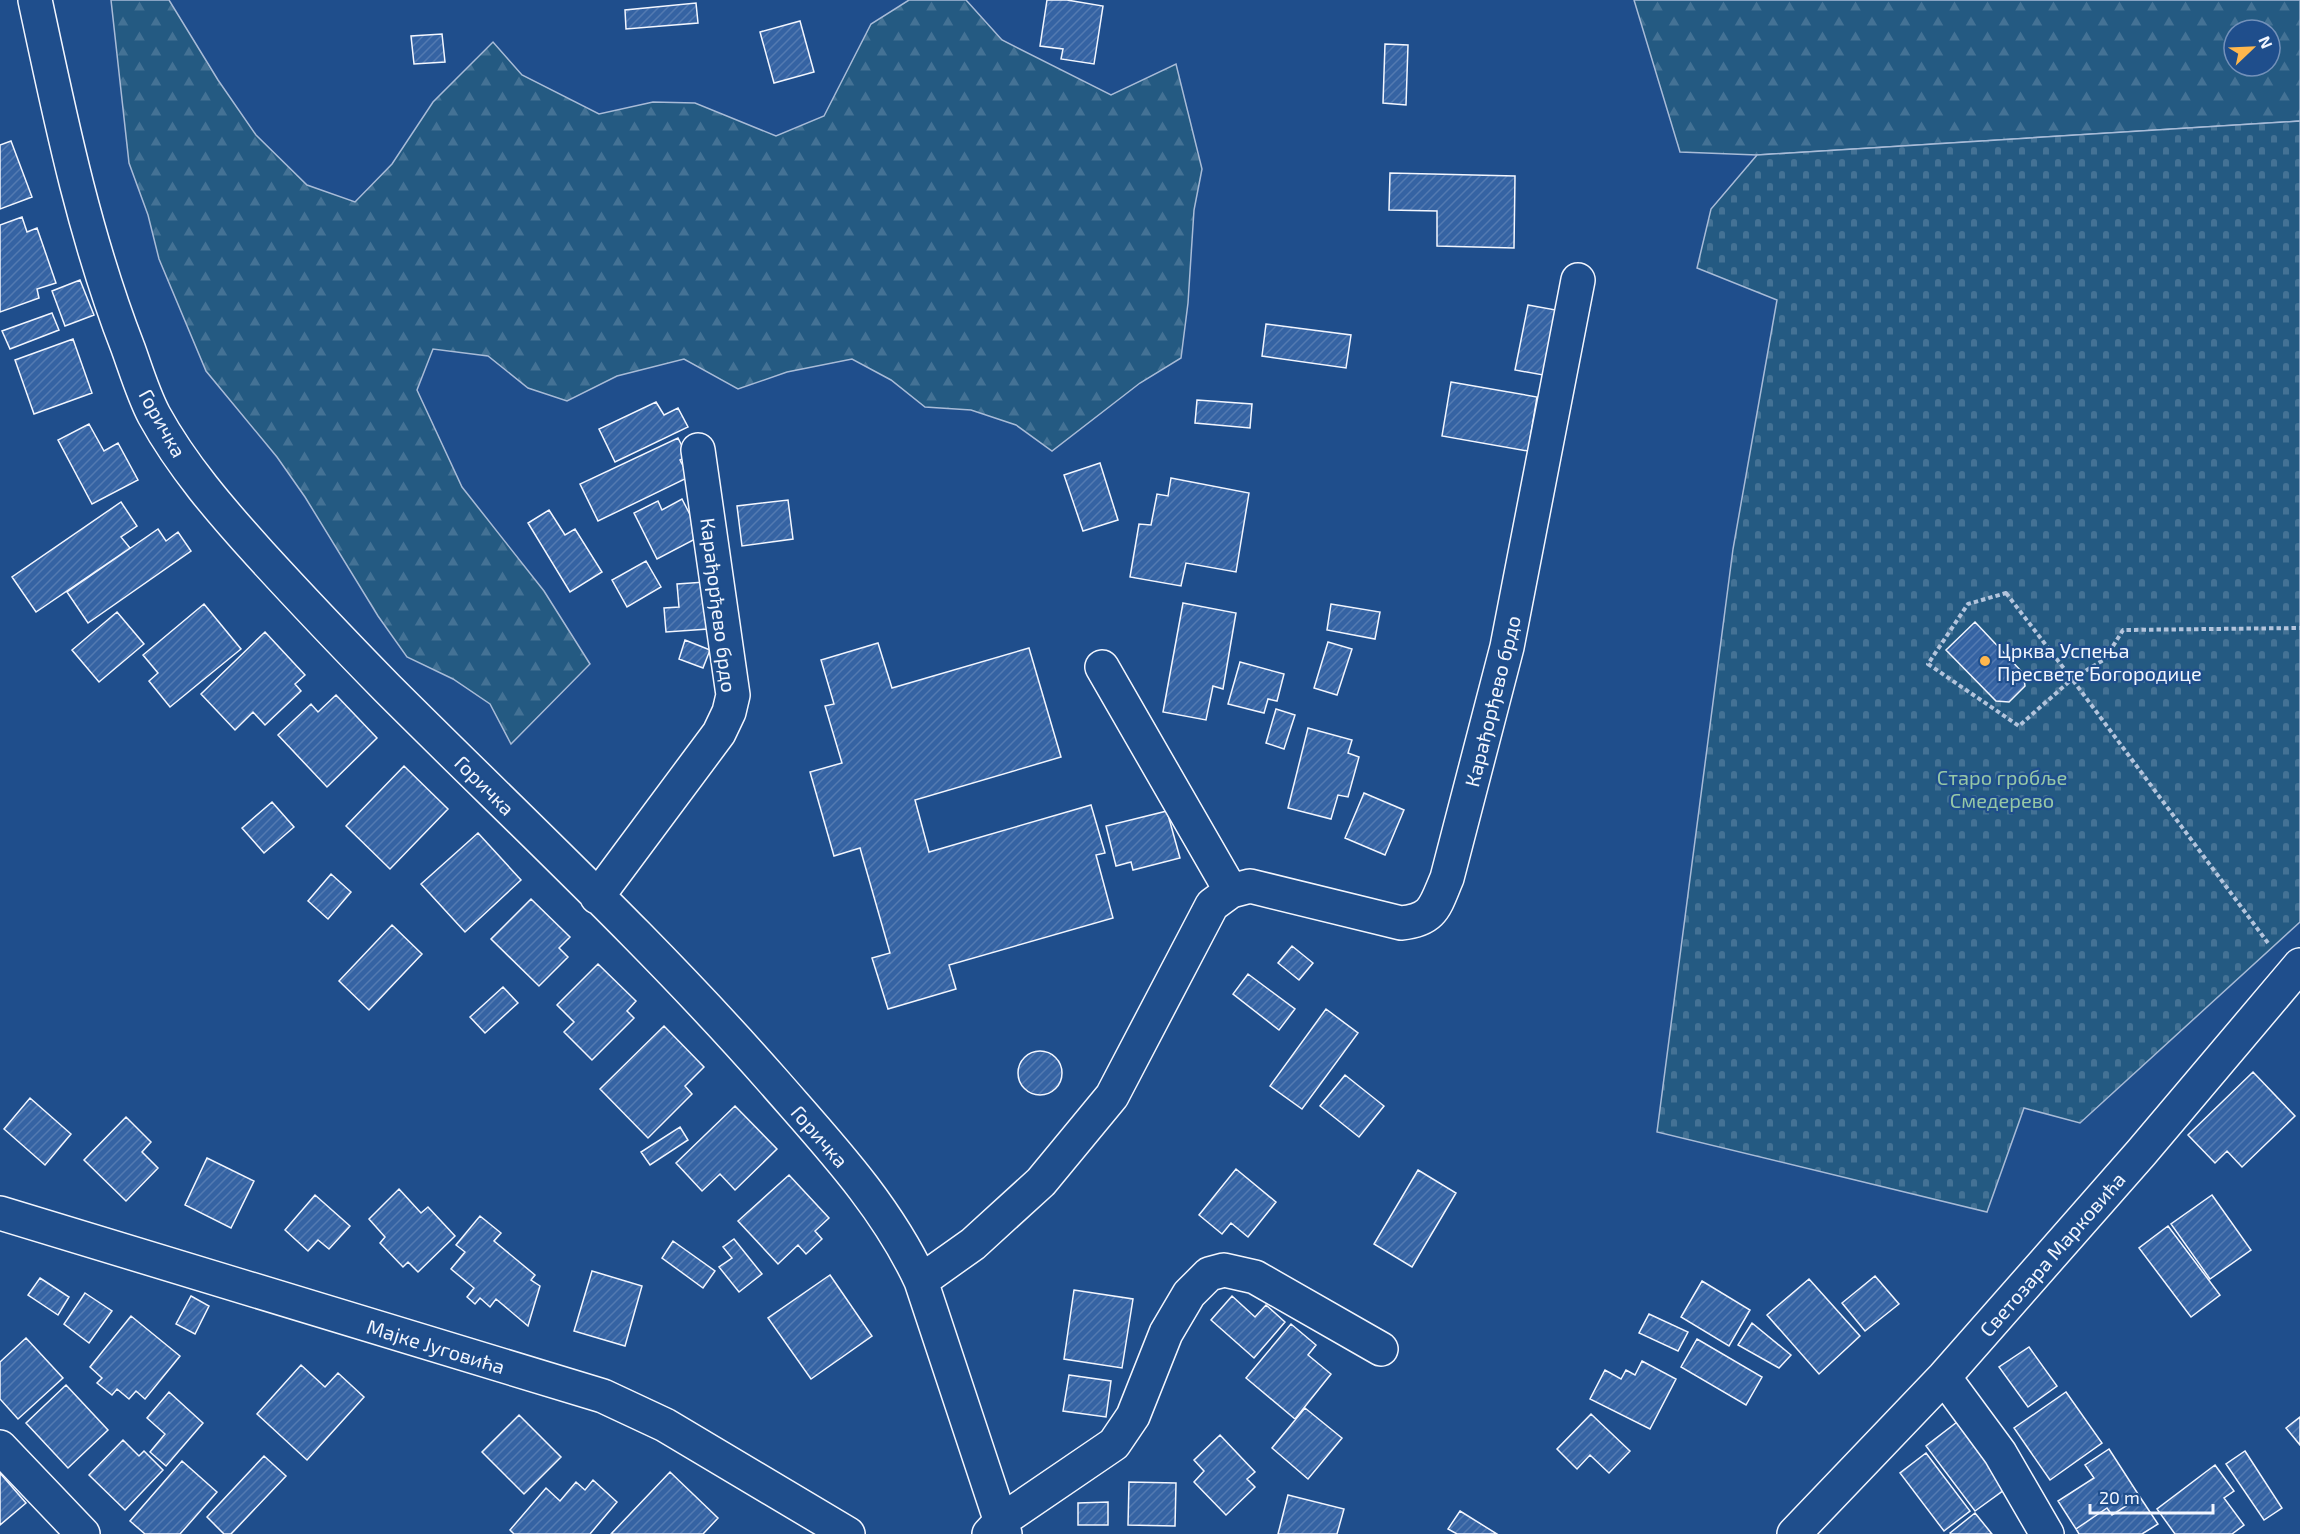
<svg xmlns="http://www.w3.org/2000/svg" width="2300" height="1534" viewBox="0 0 2300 1534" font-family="'Exo 2',sans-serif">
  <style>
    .forest { fill: url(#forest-firs); stroke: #a8bbd7; stroke-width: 1.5; fill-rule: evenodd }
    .cemetery { fill: url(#cemetery-stones); stroke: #a8bbd7; stroke-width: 1.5 }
    .building { fill: url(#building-hatch); stroke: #f2f6ff; stroke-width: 1.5 }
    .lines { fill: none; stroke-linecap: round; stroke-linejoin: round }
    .minor-casing { stroke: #f2f6ff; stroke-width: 36 }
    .path { stroke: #b3c4dc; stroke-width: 4; stroke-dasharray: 4.5 3; stroke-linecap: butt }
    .minor { stroke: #1f4e8c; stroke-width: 33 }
    .poi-dot { fill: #ffb74d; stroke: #1f4e8c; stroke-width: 2 }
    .labels { text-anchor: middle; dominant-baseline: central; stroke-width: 4.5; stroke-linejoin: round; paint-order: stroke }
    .street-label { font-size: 20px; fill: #f2f6ff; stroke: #1f4e8c }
    .poi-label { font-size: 20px; fill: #f2f6ff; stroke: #1f4e8c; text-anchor: start }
    .park-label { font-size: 20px; fill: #97c8a6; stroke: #1f4e8c }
  </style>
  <defs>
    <pattern id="forest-firs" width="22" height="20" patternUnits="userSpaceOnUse" patternTransform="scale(1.5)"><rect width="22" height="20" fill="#245a82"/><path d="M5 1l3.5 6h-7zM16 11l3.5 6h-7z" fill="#447295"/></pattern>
    <pattern id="cemetery-stones" width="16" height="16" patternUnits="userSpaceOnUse" patternTransform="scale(1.5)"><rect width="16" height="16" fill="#245a82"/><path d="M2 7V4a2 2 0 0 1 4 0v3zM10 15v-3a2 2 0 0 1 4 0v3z" fill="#447295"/></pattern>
    <pattern id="building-hatch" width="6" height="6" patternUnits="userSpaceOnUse" patternTransform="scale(1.5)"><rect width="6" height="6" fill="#3563a3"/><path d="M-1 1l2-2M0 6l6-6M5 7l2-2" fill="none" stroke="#537ab1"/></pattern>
  </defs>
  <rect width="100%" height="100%" fill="#1f4e8c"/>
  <path class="forest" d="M111,0H169L218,80L256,135L307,185L355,202L392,164L433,102L493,42L522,75L599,114L653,102L695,103L776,136L824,116L871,24L909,0H966L1002,40L1111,95L1176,64L1202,169L1194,210L1188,303L1181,358L1140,383L1052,451L1016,425L971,410L925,407L891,380L852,359L787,372L738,389L684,359L617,376L567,401L528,388L488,356L433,349L417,390L462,487L544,591L590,664L511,744L490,704L453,679L407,657L378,616L305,497L277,457L206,371L159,259L148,215L129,163Z
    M1634,0H2300V121L1757,155L1680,152ZM2234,30H2270V66H2234Z"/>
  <path class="cemetery" d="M2300,121V922L2080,1123L2024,1108L1987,1212L1657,1132L1733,549L1777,300L1697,268L1711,209L1757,155Z"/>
  <path class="building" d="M1047,0H1067L1103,6L1094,64L1061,59L1063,49L1040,46Z
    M696,3L698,23L626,29L625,10Z
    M800,21L814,72L774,83L760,32Z
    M442,34L445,62L414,64L411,36Z
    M1385,44L1408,45L1406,105L1383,103Z
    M11,141L32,197L0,209V145Z
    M1390,173L1515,176L1514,248L1437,246V211L1389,210Z
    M22,217L27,232L37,228L56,283L37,289L39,298L0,312V225Z
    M80,280L94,315L65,326L52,291Z
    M1528,305L1556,310L1543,375L1515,370Z
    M52,313L59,330L10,349L2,331Z
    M1266,324L1351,335L1346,368L1262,356Z
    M73,339L92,393L34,414L15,360Z
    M1451,382L1537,397L1528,451L1442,436Z
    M1197,400L1252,404L1250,428L1195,423Z
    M656,402L664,415L678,408L688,427L615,462L599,429Z
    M89,424L104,451L118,443L138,480L92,504L58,440Z
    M678,438L687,456L680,460L689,477L598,521L580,484Z
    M1100,463L1118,520L1083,531L1064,475Z
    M1171,478L1249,493L1236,572L1186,563L1181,586L1130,577L1139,524L1151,525L1157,494L1168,496Z
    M682,499L701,536L657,559L634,513L658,501L662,510Z
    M788,500L793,539L742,546L737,506Z
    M121,502L137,526L121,537L130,548L36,612L12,577Z
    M549,510L565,535L575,529L602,572L570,592L528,523Z
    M158,529L166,541L178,532L191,551L88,623L67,592Z
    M646,561L661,587L627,607L612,580Z
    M705,582L708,629L666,632L664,608L679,607L677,584Z
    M1183,603L1236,613L1223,689L1213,686L1206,720L1163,712Z
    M204,604L241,649L170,707L149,681L158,673L143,655Z
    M1331,604L1380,612L1375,639L1327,630Z
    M117,612L144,644L99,682L72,650Z
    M1975,622L2023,673L2025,686L2009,702L1996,701L1946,650Z
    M265,632L305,675L295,684L301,691L265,725L253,712L235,730L201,694Z
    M685,640L710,650L703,668L679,659Z
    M1328,642L1352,649L1337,695L1314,688Z
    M878,643L892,688L1029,648L1061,757L915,800L929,852L1091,805L1105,853L1096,855L1113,918L949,965L956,989L888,1009L872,958L890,953L860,848L834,856L810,772L842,763L825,706L834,704L821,660Z
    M1240,662L1284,674L1277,701L1268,699L1264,713L1228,704Z
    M336,695L377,738L327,787L278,735L311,704L318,712Z
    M1276,709L1295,715L1284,749L1266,743Z
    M1308,728L1352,740L1348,753L1359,757L1348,797L1338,795L1331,819L1288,808Z
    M404,766L448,809L390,869L346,826Z
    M1364,793L1404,810L1385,855L1345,838Z
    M272,802L294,827L264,853L242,828Z
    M1167,811L1180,858L1133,870L1131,862L1116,866L1106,826Z
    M478,833L521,880L465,932L421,884Z
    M331,874L351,892L328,919L308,901Z
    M531,899L570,937L559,948L568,957L539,986L491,939Z
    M392,925L422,954L369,1010L339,981Z
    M1292,946L1313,963L1299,980L1278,963Z
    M598,964L636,1001L627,1011L634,1018L592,1060L564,1032L574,1022L557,1005Z
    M1248,974L1295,1009L1279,1030L1233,994Z
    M503,987L518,1003L485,1033L470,1017Z
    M1326,1009L1358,1033L1302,1109L1270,1086Z
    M664,1026L704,1067L685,1086L692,1094L648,1138L600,1089Z
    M1018 1073a22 22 0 1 1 44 0a22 22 0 1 1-44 0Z
    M2253,1072L2295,1116L2242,1167L2227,1151L2215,1163L2188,1135Z
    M1345,1075L1384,1106L1359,1137L1320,1106Z
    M30,1098L71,1134L45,1165L4,1129Z
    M735,1106L777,1149L735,1190L720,1174L702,1191L676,1163Z
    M126,1117L151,1142L142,1152L158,1168L126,1201L84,1160Z
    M680,1127L688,1140L650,1165L641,1152Z
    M207,1158L254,1181L231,1228L185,1205Z
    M1236,1169L1276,1202L1248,1237L1231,1223L1222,1234L1199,1215Z
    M1418,1170L1456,1193L1412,1267L1374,1244Z
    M789,1175L829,1218L815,1231L822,1239L806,1254L798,1245L778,1264L738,1221Z
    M399,1189L421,1213L428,1207L455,1236L418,1272L408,1262L403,1267L380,1243L385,1237L369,1219Z
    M315,1195L350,1226L329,1249L318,1240L308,1251L285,1230Z
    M2212,1195L2251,1250L2210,1279L2171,1224Z
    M480,1216L501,1233L494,1241L535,1275L531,1280L540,1286L528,1326L496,1299L490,1307L480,1298L475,1304L467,1297L474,1288L451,1269L465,1252L456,1245Z
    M2168,1226L2220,1295L2191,1317L2139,1248Z
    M734,1239L762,1274L739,1292L719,1267L732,1258L723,1247Z
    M673,1241L715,1271L703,1288L662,1258Z
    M592,1271L642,1286L625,1346L574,1331Z
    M830,1275L872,1336L811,1379L768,1318Z
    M1875,1276L1899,1304L1865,1331L1842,1303Z
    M40,1278L69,1297L58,1315L28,1295Z
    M1809,1279L1860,1336L1819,1374L1767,1315Z
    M1702,1281L1750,1310L1729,1346L1681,1317Z
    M1074,1290L1133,1299L1122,1368L1064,1359Z
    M85,1293L112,1311L89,1343L64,1324Z
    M191,1296L209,1306L195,1334L176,1324Z
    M1232,1296L1255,1317L1266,1305L1285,1322L1254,1358L1211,1320Z
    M1649,1314L1688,1332L1678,1351L1639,1333Z
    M131,1316L180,1356L145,1399L136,1391L129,1399L117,1389L112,1395L97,1383L102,1378L90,1367Z
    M1752,1323L1791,1355L1779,1368L1738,1345Z
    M1291,1324L1316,1345L1308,1355L1331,1374L1295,1419L1246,1378Z
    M26,1338L63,1378L18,1419L0,1399V1362Z
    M1697,1339L1762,1377L1746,1405L1681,1367Z
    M2029,1347L2057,1386L2028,1407L1999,1367Z
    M1642,1361L1676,1379L1650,1429L1590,1399L1605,1370L1621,1379L1626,1370L1635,1375Z
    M301,1365L325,1387L338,1373L364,1397L307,1460L257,1414Z
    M1069,1375L1111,1381L1106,1417L1063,1411Z
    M66,1385L108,1430L68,1468L26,1423Z
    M169,1392L203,1423L166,1466L150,1452L165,1434L147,1418Z
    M2066,1392L2102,1443L2050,1480L2014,1428Z
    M1305,1408L1342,1438L1308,1479L1272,1448Z
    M1591,1414L1630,1451L1609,1473L1590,1455L1577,1469L1557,1449Z
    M519,1415L561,1457L524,1494L482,1452Z
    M2300,1417V1445L2286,1428Z
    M1961,1419L2011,1485L1975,1511L1926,1446Z
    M1220,1435L1255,1472L1247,1479L1255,1487L1226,1515L1194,1482L1204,1471L1194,1460Z
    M123,1440L139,1456L144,1451L163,1470L125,1510L89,1475Z
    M2109,1449L2140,1497L2112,1515L2107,1508L2076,1529L2058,1501L2094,1478L2085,1465Z
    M2245,1451L2282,1508L2264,1520L2226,1464Z
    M1926,1453L1970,1511L1944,1531L1900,1473Z
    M264,1456L286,1476L231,1534H224L207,1517Z
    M182,1461L217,1492L180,1534H145L130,1521Z
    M2215,1465L2234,1491L2224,1498L2244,1525L2232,1534H2175L2157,1509Z
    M670,1472L718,1518L703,1534H611Z
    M0,1473L26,1503L0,1525Z
    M593,1480L617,1502L590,1534H514L510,1530L546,1488L560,1501L576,1482L585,1490Z
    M1129,1482L1176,1483L1175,1526L1128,1525Z
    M1288,1495L1344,1509L1337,1534H1278Z
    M2140,1497L2158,1524L2142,1534H2079L2076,1529L2107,1508L2112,1515Z
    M1108,1502V1525H1078V1503Z
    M1460,1511L1497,1534H1457L1448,1529Z
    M1975,1513L1992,1534H1951L1950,1533Z"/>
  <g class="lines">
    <defs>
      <path id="minor" d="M35,0C60,117 84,235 128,348C136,370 143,394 154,415C182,466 221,511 260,554C302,600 344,644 387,688C517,818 653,944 774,1082C828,1144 886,1205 921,1281L1005,1534
        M1102,667L1231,891
        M597,897L719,733L729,712L733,695L698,450
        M0,1213L603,1396L665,1425L848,1534
        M921,1281L973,1244L1041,1182L1112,1096L1212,905L1231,891L1250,886L1401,923C1434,920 1435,906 1447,878L1507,647L1578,280
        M1944,1377L2000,1453L2047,1534
        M0,1447L83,1534
        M989,1534L1001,1521L1114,1444L1133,1416L1166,1333L1189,1294L1209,1274L1224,1270L1255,1277L1381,1349
        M1794,1534L1944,1377L2141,1153L2300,965"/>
    </defs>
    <use href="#minor" class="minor-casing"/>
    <path class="path" d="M2006,593L2072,679L2019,726L1928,664L1968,604Z
      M2268,943L2072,679L2105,659L2123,630L2300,628"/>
    <use href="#minor" class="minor"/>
  </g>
  <circle class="poi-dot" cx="1985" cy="661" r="6"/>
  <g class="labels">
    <g class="street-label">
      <text transform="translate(163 423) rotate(61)">Горичка</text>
      <text transform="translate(719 605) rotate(83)">Карађорђево брдо</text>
      <text transform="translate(1492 701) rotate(-76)">Карађорђево брдо</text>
      <text transform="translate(485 785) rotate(45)">Горичка</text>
      <text transform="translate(820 1136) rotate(49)">Горичка</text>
      <text transform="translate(2052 1254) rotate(-49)">Светозара Марковића</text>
      <text transform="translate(436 1346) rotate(17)">Мајке Југовића</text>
    </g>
    <g class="poi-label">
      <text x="1997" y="650">Црква Успења<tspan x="1997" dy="23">Пресвете Богородице</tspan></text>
    </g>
    <g class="park-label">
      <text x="2002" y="777">Старо гробље<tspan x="2002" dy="23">Смедерево</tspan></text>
    </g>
  </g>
  <g transform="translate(2252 48) rotate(67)"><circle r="28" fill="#1f4e8c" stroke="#7391ba" stroke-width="1.5"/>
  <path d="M0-4.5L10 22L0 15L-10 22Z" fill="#ffb74d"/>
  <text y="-9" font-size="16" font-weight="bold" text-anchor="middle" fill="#f2f6ff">N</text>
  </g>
  <path d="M2090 1504v9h123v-9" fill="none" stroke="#f2f6ff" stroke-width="3"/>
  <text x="2099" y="1504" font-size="18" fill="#f2f6ff" stroke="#1f4e8c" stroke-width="4.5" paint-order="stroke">20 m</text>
</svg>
